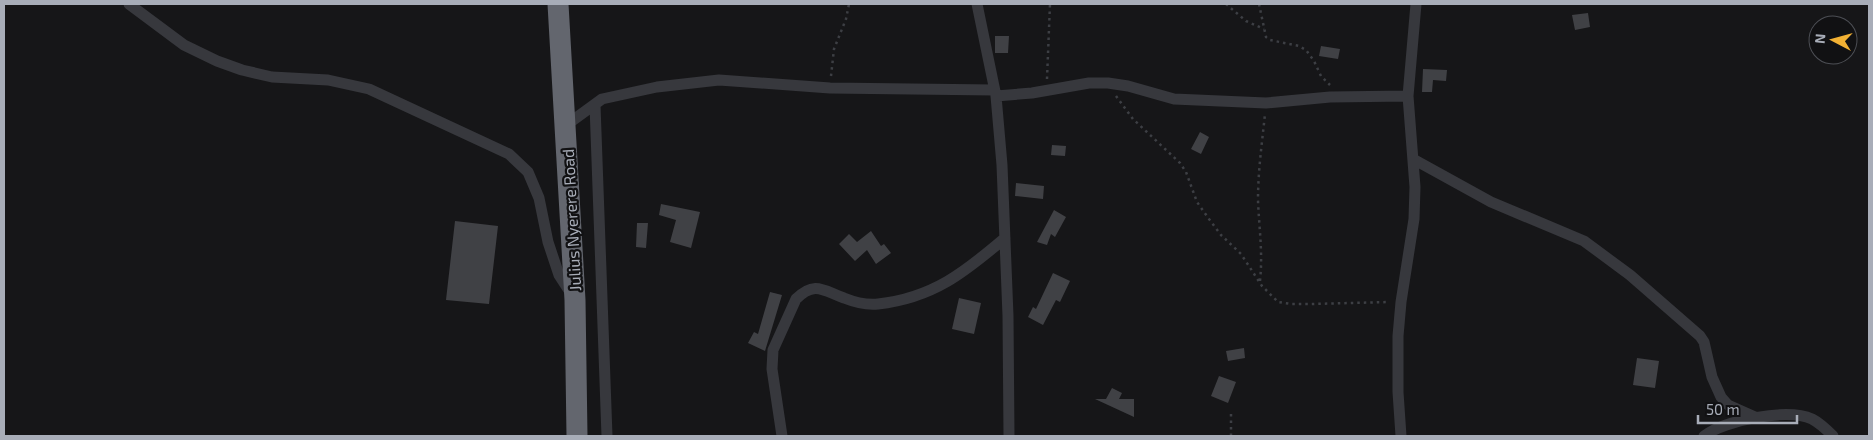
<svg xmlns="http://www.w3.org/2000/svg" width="1873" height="440" viewBox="0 0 1873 440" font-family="'Exo 2',sans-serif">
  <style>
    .building { fill: #404145 }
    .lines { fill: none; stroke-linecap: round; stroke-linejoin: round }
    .path { stroke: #3d3f44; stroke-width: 2.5; stroke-dasharray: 2.5 4; stroke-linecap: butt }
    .street { stroke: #37383d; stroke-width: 11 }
    .highway { stroke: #63666e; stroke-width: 21 }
    .labels { text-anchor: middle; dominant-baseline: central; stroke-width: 4.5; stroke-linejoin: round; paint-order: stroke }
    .street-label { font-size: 16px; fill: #a8adb8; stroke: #111113 }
  </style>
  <rect width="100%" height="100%" fill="#161618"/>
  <path class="building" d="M1588,13L1590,27L1575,30L1572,15Z
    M995,36H1009L1008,53H995Z
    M1321,46L1340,49L1338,59L1319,56Z
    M1423,69L1447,70L1446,81L1433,80L1432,92H1422Z
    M1200,132L1209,137L1201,154L1191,149Z
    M1052,145L1066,146L1065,156L1051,155Z
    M1016,183L1044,186L1043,199L1015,196Z
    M661,204L700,212L691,248L670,242L676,220L659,215Z
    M1054,210L1066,217L1055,237L1051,234L1047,245L1037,242Z
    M455,221L498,226L489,304L446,300Z
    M637,223H648L646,248L636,247Z
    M871,231L881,246L884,244L891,253L876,264L867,250L855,261L839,244L849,234L857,242Z
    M1053,273L1070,281L1060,302L1056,300L1043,325L1028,317L1033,307L1036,309Z
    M770,292L782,295L765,351L748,343L754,332L758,334Z
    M959,298L981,303L974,334L952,329Z
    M1244,348L1245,358L1228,361L1226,351Z
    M1637,358L1659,361L1655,388L1633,385Z
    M1219,376L1236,382L1228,403L1211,396Z
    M1112,388L1122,393L1119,399H1134V417L1095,399H1106Z"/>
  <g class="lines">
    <path class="path" d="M1226,4L1246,21L1264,29
      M1259,4L1266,37L1270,40L1299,46L1306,50L1314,61L1321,76L1330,85
      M831,76L834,49L846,19L849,4
      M1047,79L1050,4
      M1116,96L1133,119L1180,163L1186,172L1197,202L1209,219L1221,235L1241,254L1262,286L1278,302L1291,304H1311L1389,302
      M1260,281C1263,252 1259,228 1258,200C1258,171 1262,143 1265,114
      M1231,436V413"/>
    <path class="street" d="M129,4L184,45L217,61L242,70L272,77L328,80L369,89L509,154L528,172L539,198L548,242L559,275L572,295
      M977,4L996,96L1002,165L1008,316L1009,436
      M996,96L1032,93L1089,83H1108L1128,86L1174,99L1266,103L1330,97L1408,96
      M595,105L607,436
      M565,126L602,99L657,87L719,80L830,88L994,90
      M1413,159L1491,202L1584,241L1630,275L1700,336L1704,342L1712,377L1721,397L1728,405L1755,417
      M782,436L772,369L773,350L796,299C815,280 824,291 844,298C854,302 868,305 878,304C933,298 965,272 1005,238
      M1401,436L1398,392V336L1401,302L1414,219L1415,187L1408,96L1416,4
      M1704,436C1725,420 1788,408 1812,419C1820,423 1827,430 1833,436"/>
    <path class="highway" d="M558,4L575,300L577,436"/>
  </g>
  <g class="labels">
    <g class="street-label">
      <text transform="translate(571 220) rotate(-93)">Julius Nyerere Road</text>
    </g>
  </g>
  <rect width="1873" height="440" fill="none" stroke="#a8adb8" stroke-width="10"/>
  <g transform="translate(1833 40) rotate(276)"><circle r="24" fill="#111113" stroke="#4d4f55"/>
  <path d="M0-4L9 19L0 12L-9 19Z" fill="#f2b134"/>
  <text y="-8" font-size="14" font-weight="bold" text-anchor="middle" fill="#a8adb8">N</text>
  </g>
  <path d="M1698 415v8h99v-8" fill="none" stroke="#a8adb8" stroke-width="2.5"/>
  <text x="1706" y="415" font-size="15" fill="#a8adb8" stroke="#111113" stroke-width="4" paint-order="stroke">50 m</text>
</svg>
